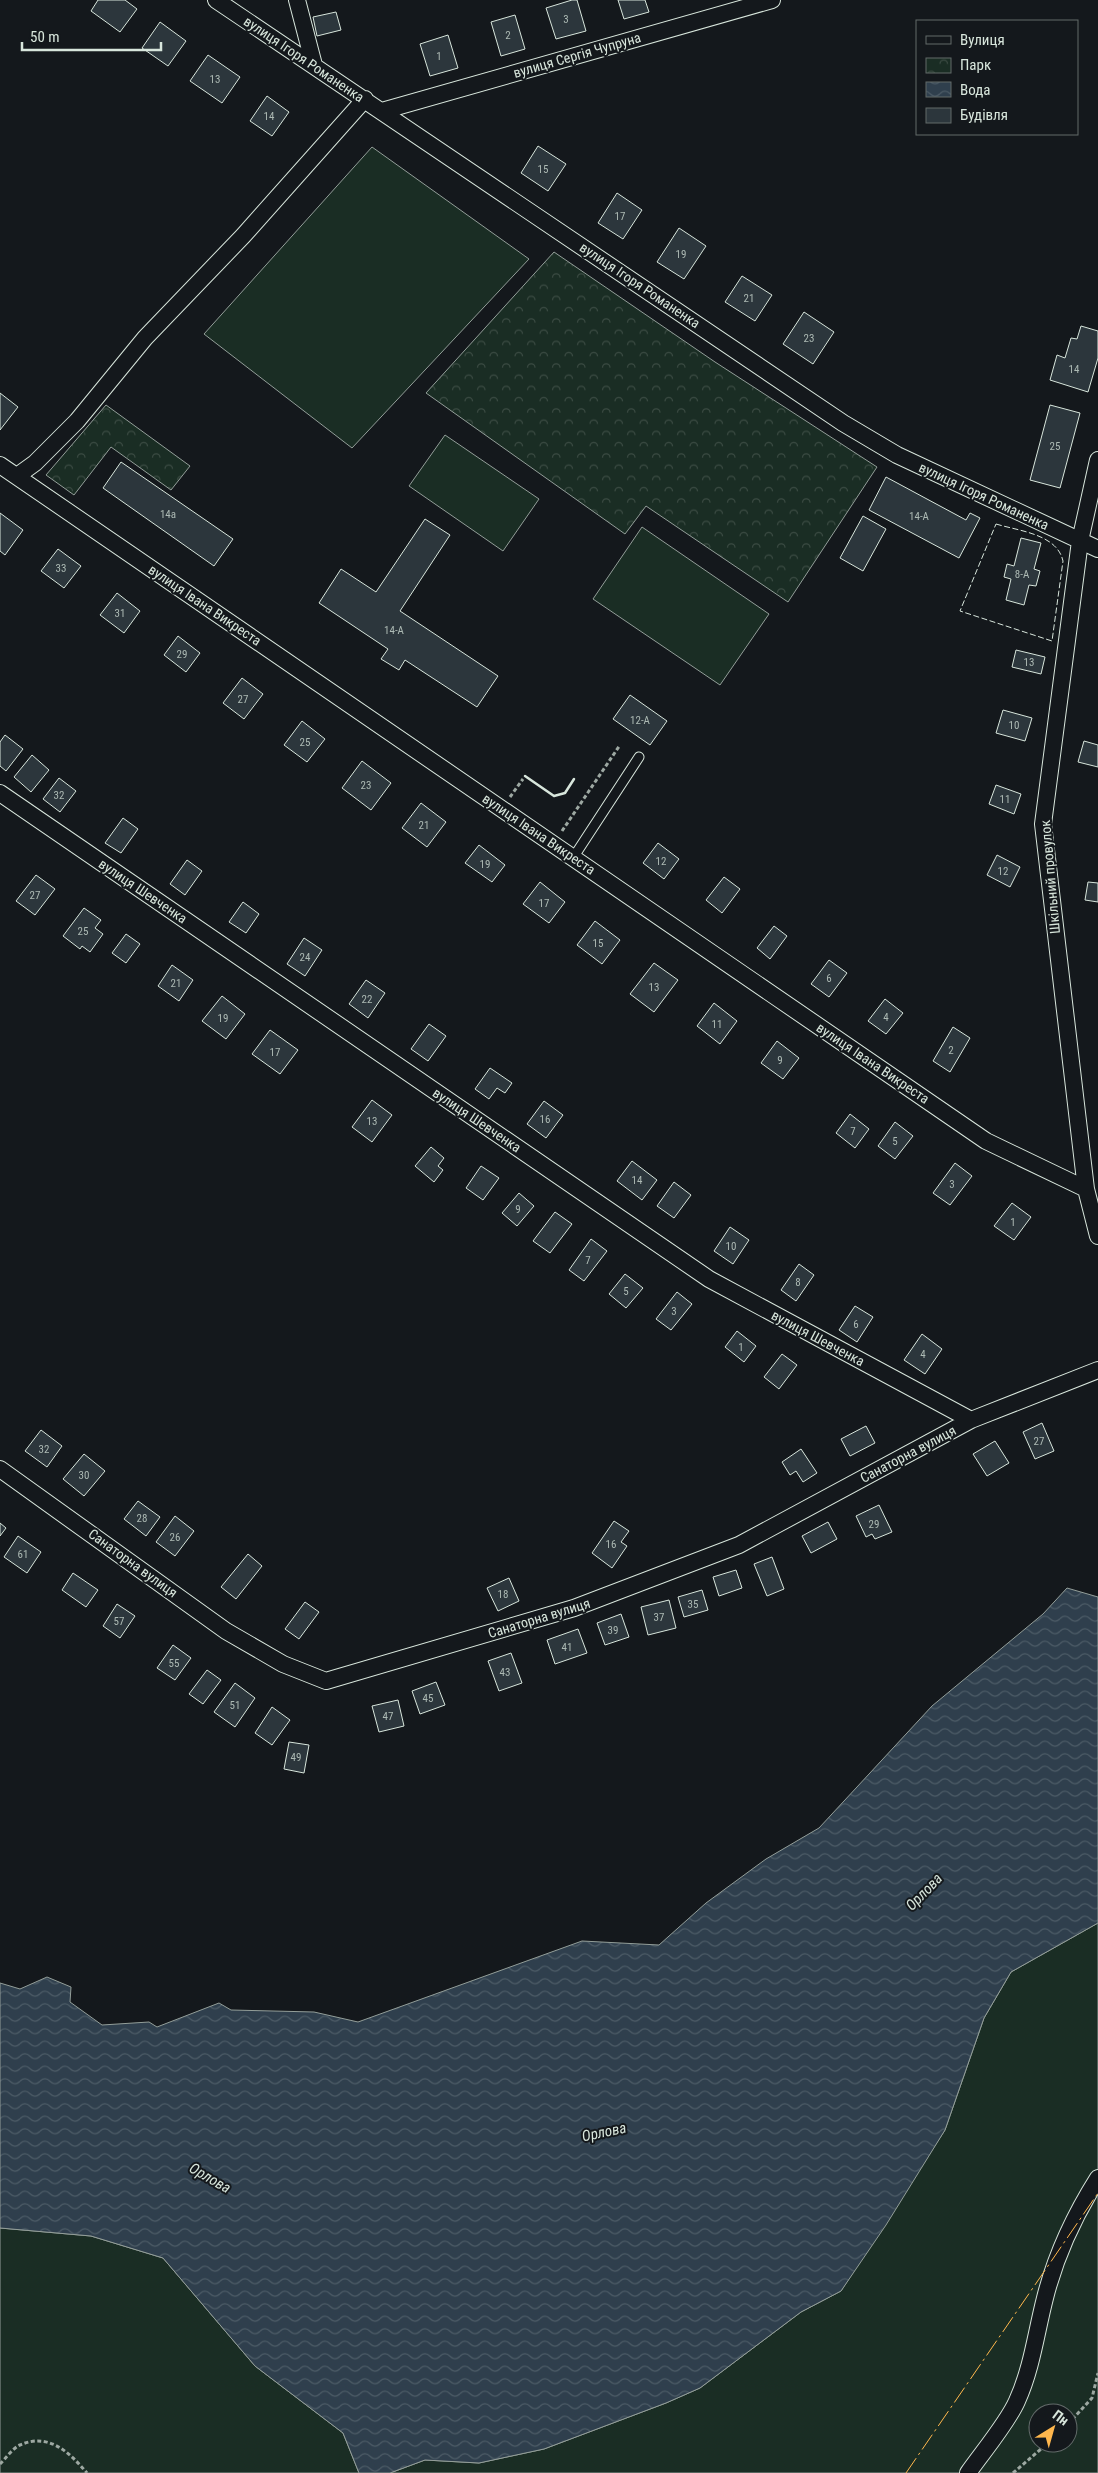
<svg xmlns="http://www.w3.org/2000/svg" width="1098" height="2473" viewBox="0 0 1098 2473" font-family="'Roboto Condensed',sans-serif">
  <style>
    .grass { fill: #1a2d24; stroke: #939e99; fill-rule: evenodd }
    .park { fill: url(#park-crowns); stroke: #939e99 }
    .water { fill: url(#water-waves); stroke: #939e99 }
    .building { fill: #2c363c; stroke: #d8e6dc }
    .lines { fill: none; stroke-linecap: round; stroke-linejoin: round }
    .service-casing { stroke: #d8e6dc; stroke-width: 11 }
    .minor-casing { stroke: #d8e6dc; stroke-width: 18 }
    .path { stroke: #9da8a2; stroke-width: 3; stroke-dasharray: 4 2.5; stroke-linecap: butt }
    .service { stroke: #14181c; stroke-width: 9 }
    .minor { stroke: #14181c; stroke-width: 16 }
    .fence { stroke: #d8e6dc; stroke-width: 1; stroke-dasharray: 6 2.5; stroke-linecap: butt }
    .wall { stroke: #d8e6dc; stroke-width: 2.5 }
    .power { stroke: #ffb74d; stroke-width: 1; stroke-dasharray: 18 4 2.5 4; stroke-linecap: butt }
    .labels { text-anchor: middle; dominant-baseline: central; stroke-width: 4; stroke-linejoin: round; paint-order: stroke }
    .number-label { font-size: 11px; fill: #adbab4 }
    .street-label { font-size: 14px; fill: #d8e6dc; stroke: #14181c }
    .water-label { font-size: 15px; font-style: italic; fill: #d8e6dc; stroke: #14181c }
  </style>
  <defs>
    <pattern id="park-crowns" width="20" height="18" patternUnits="userSpaceOnUse" patternTransform="scale(1.25)"><rect width="20" height="18" fill="#1a2d24"/><path d="M2 6a3 3 0 1 1 6 0M12 15a3 3 0 1 1 6 0" fill="none" stroke="#3b4b43"/></pattern>
    <pattern id="water-waves" width="16" height="10" patternUnits="userSpaceOnUse" patternTransform="scale(1.25)"><rect width="16" height="10" fill="#2f3f4d"/><path d="M0 5q4-4 8 0t8 0" fill="none" stroke="#4c5b66"/></pattern>
  </defs>
  <rect width="100%" height="100%" fill="#14181c"/>
  <path class="grass" d="M372,147L529,259L352,448L204,334Z
    M445,435L539,499L503,551L409,486Z
    M642,527L769,614L720,685L593,599Z
    M1098,1923V2473H390L425,2460L479,2463L544,2449L666,2403L700,2388L801,2312L841,2291L945,2130L984,2018L1011,1972ZM1038,2413H1068V2443H1038Z
    M0,2228L91,2236L163,2258L255,2366L343,2433L359,2473H0Z"/>
  <path class="park" d="M554,252L715,362L877,467L788,602L646,506L625,534L426,393Z
    M106,405L190,466L171,490L111,447L74,495L46,475Z"/>
  <path class="water" d="M1067,1588L1098,1597V1923L1011,1972L984,2018L945,2130L886,2225L841,2291L801,2312L700,2388L666,2403L544,2449L479,2463L425,2460L390,2473H359L343,2433L255,2366L163,2258L91,2236L0,2228V1983L20,1989L47,1977L71,1987L70,2002L102,2025L149,2022L157,2027L219,2003L231,2010L314,2012L358,2022L582,1941L659,1945L706,1903L766,1859L819,1828L932,1706L1043,1614Z"/>
  <path class="building" d="M98,0H125L137,9L120,32L91,11Z
    M572,0H577L586,31L556,39L546,8Z
    M618,0H645L649,12L624,19Z
    M336,12L341,30L317,36L313,17Z
    M515,15L525,49L501,56L491,22Z
    M160,22L186,41L168,66L142,48Z
    M448,35L458,68L430,76L420,44Z
    M208,55L240,77L222,103L190,81Z
    M267,96L289,112L272,136L250,121Z
    M538,146L566,164L548,191L521,173Z
    M617,193L642,210L623,239L598,223Z
    M679,228L706,246L684,279L657,262Z
    M742,276L772,295L755,321L725,302Z
    M804,312L834,332L813,364L783,344Z
    M1081,326L1098,331V358L1088,392L1050,380L1057,355L1065,358L1071,338L1077,339Z
    M0,393L18,407L0,430Z
    M1050,405L1080,413L1060,488L1030,480Z
    M121,462L233,539L214,566L103,488Z
    M886,477L966,520L970,513L980,518L959,558L869,510Z
    M0,513L23,530L5,555L0,551Z
    M863,516L886,529L863,571L840,558Z
    M425,519L450,535L400,611L498,676L477,707L405,660L399,670L381,659L388,649L319,603L341,569L376,592Z
    M1021,538L1041,543L1034,569L1040,571L1036,586L1029,585L1024,605L1006,600L1011,579L1004,577L1007,564L1014,566Z
    M58,549L81,566L64,588L41,571Z
    M117,593L140,611L124,633L100,615Z
    M178,636L200,653L186,672L164,655Z
    M1016,650L1045,657L1041,674L1012,667Z
    M242,678L263,694L244,719L223,703Z
    M630,695L667,721L650,745L613,719Z
    M1003,710L1032,718L1025,741L996,733Z
    M302,721L325,739L307,762L284,745Z
    M5,735L23,749L6,771L0,766V742Z
    M1084,741L1098,745V767L1078,762Z
    M32,755L49,770L31,792L14,777Z
    M362,761L391,783L371,810L342,788Z
    M59,778L76,791L60,812L43,799Z
    M996,785L1021,794L1014,814L989,804Z
    M421,803L446,822L427,847L402,828Z
    M123,818L138,829L121,853L105,843Z
    M658,843L679,859L664,879L643,863Z
    M479,845L505,865L492,882L465,863Z
    M997,855L1020,867L1010,887L987,875Z
    M187,860L202,871L185,895L170,884Z
    M36,875L55,889L35,915L16,901Z
    M724,877L740,889L722,913L706,900Z
    M540,882L565,902L549,923L523,904Z
    M1088,882L1098,883V902L1085,900Z
    M243,902L259,914L246,933L229,922Z
    M84,908L101,920L95,928L103,934L90,952L82,946L80,949L63,936Z
    M595,921L620,940L602,964L577,945Z
    M774,926L787,936L770,959L757,948Z
    M126,934L140,944L126,963L112,953Z
    M304,938L322,950L305,976L287,964Z
    M829,960L847,973L829,997L811,984Z
    M654,963L678,980L654,1012L630,994Z
    M172,965L193,980L179,1001L158,986Z
    M366,980L385,993L368,1018L349,1004Z
    M222,996L245,1014L226,1039L202,1021Z
    M885,999L903,1013L886,1034L868,1021Z
    M714,1003L737,1021L720,1044L697,1026Z
    M429,1024L446,1036L428,1061L411,1049Z
    M953,1027L970,1038L950,1072L933,1061Z
    M270,1030L298,1050L280,1074L252,1054Z
    M777,1041L799,1058L783,1079L761,1063Z
    M490,1068L512,1083L505,1093L497,1088L489,1099L475,1089Z
    M372,1100L392,1115L372,1142L352,1127Z
    M544,1101L563,1115L546,1138L527,1124Z
    M850,1114L869,1129L855,1148L836,1133Z
    M895,1122L913,1136L895,1159L878,1146Z
    M431,1147L444,1158L438,1166L443,1170L434,1182L415,1166Z
    M632,1161L657,1180L642,1200L617,1181Z
    M955,1163L972,1176L950,1205L933,1193Z
    M481,1166L499,1178L483,1200L466,1188Z
    M674,1182L691,1195L674,1218L657,1206Z
    M519,1193L534,1206L517,1226L502,1213Z
    M1012,1203L1031,1217L1014,1240L994,1226Z
    M555,1212L572,1224L550,1253L533,1241Z
    M730,1227L749,1240L733,1264L714,1251Z
    M591,1239L607,1251L584,1281L569,1270Z
    M799,1264L814,1275L796,1301L781,1290Z
    M625,1274L643,1288L626,1308L609,1294Z
    M677,1292L692,1304L671,1330L656,1319Z
    M855,1306L873,1317L857,1342L839,1330Z
    M737,1331L756,1346L744,1362L725,1347Z
    M922,1334L942,1349L925,1374L904,1360Z
    M782,1354L797,1365L779,1389L764,1377Z
    M1042,1423L1054,1451L1035,1459L1023,1432Z
    M866,1426L875,1443L850,1456L841,1439Z
    M41,1430L62,1446L47,1467L25,1451Z
    M995,1441L1009,1463L987,1476L973,1454Z
    M801,1449L817,1473L803,1482L796,1471L790,1475L782,1462Z
    M84,1454L105,1471L84,1496L63,1479Z
    M138,1501L160,1517L146,1536L124,1519Z
    M879,1505L892,1532L875,1539L872,1534L866,1537L856,1516Z
    M175,1516L194,1531L175,1556L156,1542Z
    M614,1521L629,1531L621,1542L627,1546L612,1568L592,1553Z
    M828,1522L837,1539L811,1553L802,1536Z
    M0,1523L6,1528L0,1536Z
    M18,1536L41,1552L27,1573L4,1557Z
    M248,1554L262,1566L236,1599L221,1587Z
    M772,1557L784,1589L767,1596L754,1564Z
    M736,1570L742,1588L719,1596L713,1577Z
    M73,1573L98,1590L86,1607L62,1590Z
    M509,1578L519,1601L498,1611L487,1588Z
    M702,1590L708,1610L684,1617L678,1597Z
    M669,1600L676,1628L648,1635L641,1607Z
    M305,1602L319,1612L299,1639L285,1629Z
    M117,1604L135,1616L120,1638L103,1626Z
    M621,1614L629,1637L605,1645L597,1623Z
    M578,1629L587,1653L555,1664L547,1640Z
    M173,1645L191,1658L175,1680L157,1668Z
    M511,1653L522,1683L499,1691L488,1661Z
    M207,1670L221,1680L203,1704L189,1694Z
    M436,1682L445,1705L420,1714L412,1691Z
    M235,1683L255,1698L235,1727L214,1712Z
    M398,1700L404,1726L379,1732L372,1706Z
    M272,1707L290,1720L272,1745L255,1733Z
    M289,1742L309,1745L304,1773L284,1769Z"/>
  <g class="lines">
    <defs>
      <path id="service" d="M573,858L639,757"/>
      <path id="minor" d="M216,0L843,423L897,455L1098,549
        M297,0L314,65
        M382,111L772,0
        M1098,460L1080,541L1043,824L1086,1189L1098,1236
        M0,465L986,1141L1086,1189
        M17,476L35,463L77,421L145,338L243,236L365,99
        M0,793L709,1279L971,1420
        M0,1469L226,1631L283,1664L326,1681L574,1608L739,1545L971,1420L1098,1370
        M968,2473C982,2453 1008,2422 1017,2401C1032,2368 1036,2333 1045,2298C1056,2254 1074,2216 1098,2178"/>
    </defs>
    <use href="#service" class="service-casing"/>
    <use href="#minor" class="minor-casing"/>
    <path class="path" d="M510,797L523,779
      M562,831L620,745
      M1068,2424L1092,2398L1098,2373
      M0,2464C6,2458 13,2448 20,2445C49,2432 70,2453 87,2473
      M1013,2473L1048,2443"/>
    <use href="#service" class="service"/>
    <use href="#minor" class="minor"/>
    <path class="fence" d="M996,524C1019,531 1057,534 1063,561L1052,641L960,611Z"/>
    <path class="wall" d="M525,776L554,796L565,793L574,779"/>
    <path class="power" d="M906,2473L1098,2193"/>
  </g>
  <g class="labels">
    <g class="number-label">
      <text x="566" y="19">3</text>
      <text x="508" y="35">2</text>
      <text x="439" y="56">1</text>
      <text x="215" y="79">13</text>
      <text x="269" y="116">14</text>
      <text x="543" y="169">15</text>
      <text x="620" y="216">17</text>
      <text x="681" y="254">19</text>
      <text x="749" y="298">21</text>
      <text x="809" y="338">23</text>
      <text x="1074" y="369">14</text>
      <text x="1055" y="446">25</text>
      <text x="168" y="514">14а</text>
      <text x="919" y="516">14-А</text>
      <text x="61" y="568">33</text>
      <text x="1022" y="574">8-А</text>
      <text x="120" y="613">31</text>
      <text x="394" y="630">14-А</text>
      <text x="182" y="654">29</text>
      <text x="1029" y="662">13</text>
      <text x="243" y="699">27</text>
      <text x="640" y="720">12-А</text>
      <text x="1014" y="725">10</text>
      <text x="305" y="742">25</text>
      <text x="366" y="785">23</text>
      <text x="59" y="795">32</text>
      <text x="1005" y="799">11</text>
      <text x="424" y="825">21</text>
      <text x="661" y="861">12</text>
      <text x="485" y="864">19</text>
      <text x="1003" y="871">12</text>
      <text x="35" y="895">27</text>
      <text x="544" y="903">17</text>
      <text x="83" y="931">25</text>
      <text x="598" y="943">15</text>
      <text x="305" y="957">24</text>
      <text x="829" y="978">6</text>
      <text x="176" y="983">21</text>
      <text x="654" y="987">13</text>
      <text x="367" y="999">22</text>
      <text x="886" y="1017">4</text>
      <text x="223" y="1018">19</text>
      <text x="717" y="1024">11</text>
      <text x="951" y="1050">2</text>
      <text x="275" y="1052">17</text>
      <text x="780" y="1060">9</text>
      <text x="545" y="1119">16</text>
      <text x="372" y="1121">13</text>
      <text x="853" y="1131">7</text>
      <text x="895" y="1141">5</text>
      <text x="637" y="1180">14</text>
      <text x="952" y="1184">3</text>
      <text x="518" y="1209">9</text>
      <text x="1013" y="1222">1</text>
      <text x="731" y="1246">10</text>
      <text x="588" y="1260">7</text>
      <text x="798" y="1282">8</text>
      <text x="626" y="1291">5</text>
      <text x="674" y="1311">3</text>
      <text x="856" y="1324">6</text>
      <text x="741" y="1347">1</text>
      <text x="923" y="1354">4</text>
      <text x="1039" y="1441">27</text>
      <text x="44" y="1449">32</text>
      <text x="84" y="1475">30</text>
      <text x="142" y="1518">28</text>
      <text x="874" y="1524">29</text>
      <text x="175" y="1537">26</text>
      <text x="611" y="1544">16</text>
      <text x="23" y="1554">61</text>
      <text x="503" y="1594">18</text>
      <text x="693" y="1604">35</text>
      <text x="659" y="1617">37</text>
      <text x="119" y="1621">57</text>
      <text x="613" y="1630">39</text>
      <text x="567" y="1647">41</text>
      <text x="174" y="1663">55</text>
      <text x="505" y="1672">43</text>
      <text x="428" y="1698">45</text>
      <text x="235" y="1705">51</text>
      <text x="388" y="1716">47</text>
      <text x="296" y="1757">49</text>
    </g>
    <g class="street-label">
      <text transform="translate(577 55) rotate(-16)">вулиця Сергія Чупруна</text>
      <text transform="translate(304 59) rotate(34)">вулиця Ігоря Романенка</text>
      <text transform="translate(640 285) rotate(34)">вулиця Ігоря Романенка</text>
      <text transform="translate(984 496) rotate(25)">вулиця Ігоря Романенка</text>
      <text transform="translate(205 605) rotate(34)">вулиця Івана Викреста</text>
      <text transform="translate(539 834) rotate(34)">вулиця Івана Викреста</text>
      <text transform="translate(1050 877) rotate(-95)">Шкільний провулок</text>
      <text transform="translate(143 891) rotate(34)">вулиця Шевченка</text>
      <text transform="translate(873 1063) rotate(34)">вулиця Івана Викреста</text>
      <text transform="translate(477 1120) rotate(34)">вулиця Шевченка</text>
      <text transform="translate(818 1338) rotate(28)">вулиця Шевченка</text>
      <text transform="translate(908 1454) rotate(-28)">Санаторна вулиця</text>
      <text transform="translate(133 1563) rotate(36)">Санаторна вулиця</text>
      <text transform="translate(539 1618) rotate(-17)">Санаторна вулиця</text>
    </g>
    <g class="water-label">
      <text transform="translate(924 1892) rotate(-46)">Орлова</text>
      <text transform="translate(604 2132) rotate(-12)">Орлова</text>
      <text transform="translate(210 2178) rotate(30)">Орлова</text>
    </g>
  </g>
  <rect x="916" y="20" width="162" height="115" fill="#14181c" stroke="#626a69"/>
  <rect x="926" y="36" width="25" height="8" fill="#14181c" stroke="#626a69"/>
  <text x="960" y="45" font-size="15" fill="#d8e6dc">Вулиця</text>
  <rect x="926" y="58" width="25" height="15" fill="url(#park-crowns)" stroke="#626a69"/>
  <text x="960" y="70" font-size="15" fill="#d8e6dc">Парк</text>
  <rect x="926" y="82" width="25" height="15" fill="url(#water-waves)" stroke="#626a69"/>
  <text x="960" y="95" font-size="15" fill="#d8e6dc">Вода</text>
  <rect x="926" y="108" width="25" height="15" fill="#2c363c" stroke="#626a69"/>
  <text x="960" y="120" font-size="15" fill="#d8e6dc">Будівля</text>
  <g transform="translate(1053 2428) rotate(37)"><circle r="24" fill="#14181c" stroke="#626a69"/>
  <path d="M0-4L9 19L0 12L-9 19Z" fill="#ffb74d"/>
  <text y="-8" font-size="14" font-weight="bold" text-anchor="middle" fill="#d8e6dc">Пн</text>
  </g>
  <path d="M22 42v8h139v-8" fill="none" stroke="#d8e6dc" stroke-width="2.5"/>
  <text x="30" y="42" font-size="15" fill="#d8e6dc" stroke="#14181c" stroke-width="4" paint-order="stroke">50 m</text>
</svg>
